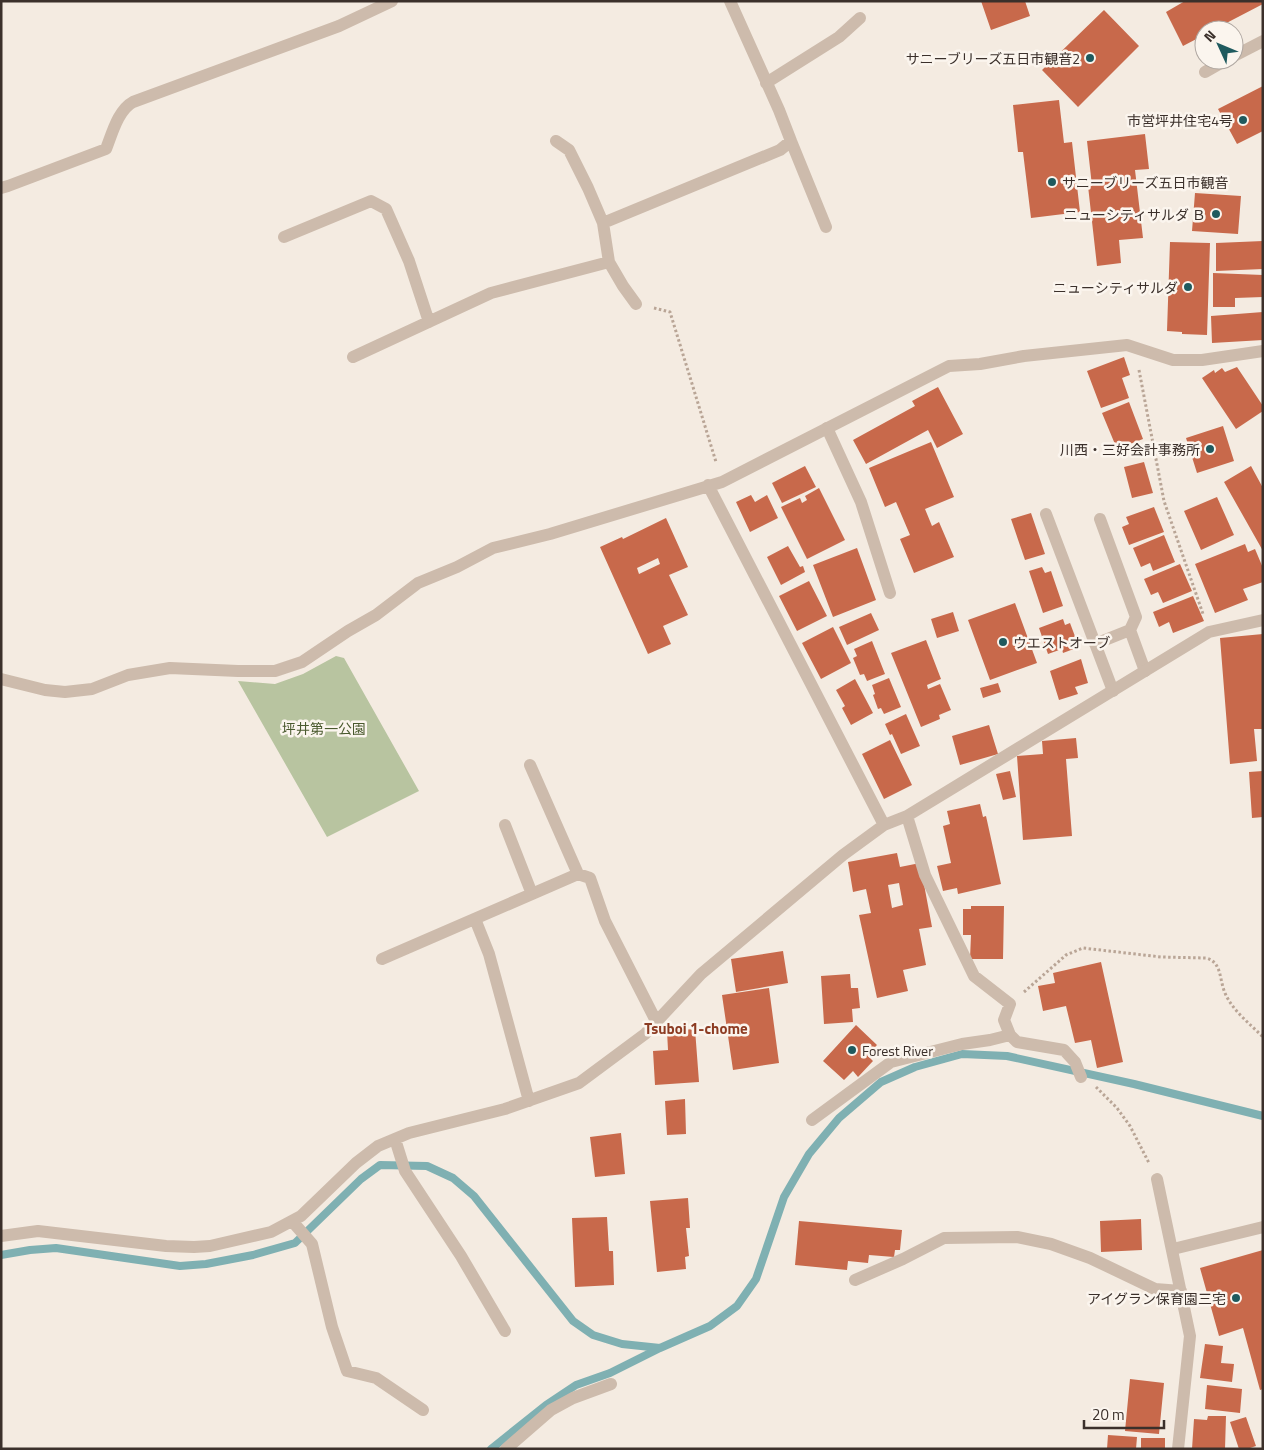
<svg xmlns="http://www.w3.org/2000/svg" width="1264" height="1450" viewBox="0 0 1264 1450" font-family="'Titillium Web','Noto Sans JP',sans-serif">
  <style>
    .green { fill: #b8c4a0 }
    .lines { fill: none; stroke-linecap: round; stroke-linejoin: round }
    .stream { stroke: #7fb0b2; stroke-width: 8 }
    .building { fill: #c8694b; fill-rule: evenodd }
    .path { stroke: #b9a596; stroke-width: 3; stroke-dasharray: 2.5 2.5; stroke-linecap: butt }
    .service { stroke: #cdbbac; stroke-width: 12 }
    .minor { stroke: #cdbbac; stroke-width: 12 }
    .poi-dot { fill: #1f5a5e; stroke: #fbf5ee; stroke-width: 2 }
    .labels { text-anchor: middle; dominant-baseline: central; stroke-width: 5; stroke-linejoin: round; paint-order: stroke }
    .poi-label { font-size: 14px; fill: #3b302b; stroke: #fbf5ee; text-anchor: end }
    .park-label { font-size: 14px; fill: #4a5a2e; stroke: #fbf5ee }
    .neighbourhood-label { font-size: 15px; font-weight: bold; fill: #8c3b22; stroke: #fbf5ee }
  </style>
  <rect width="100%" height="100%" fill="#f4ebe1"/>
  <path class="green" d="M336,656L344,658L419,791L327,837L238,681L275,684L303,674Z"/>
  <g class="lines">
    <path class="stream" d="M1,1255L30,1250L56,1248L180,1266L206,1264L253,1255L295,1243L361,1179L380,1165L427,1166L453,1178L474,1196L573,1321L593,1335L622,1344L660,1348L710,1326L737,1306L756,1279L784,1197L809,1154L839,1118L881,1082L915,1067L962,1054L1007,1056L1134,1084L1263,1116
      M491,1449L546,1405L576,1385L610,1373L660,1348"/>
  </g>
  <path class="building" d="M981,1H1025L1030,16L991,30Z
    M1185,1H1263V4L1213,30H1204V35L1183,46L1166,12Z
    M1104,10L1139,46L1078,107L1042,70Z
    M1263,86V131L1237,144L1218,109Z
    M1059,100L1064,143L1072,142L1080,212L1031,218L1023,152H1018L1013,105Z
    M1145,134L1149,169L1135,170L1143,238L1119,240L1121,263L1097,266L1088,186H1092L1087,141Z
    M1195,193L1241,196L1238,234L1192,231Z
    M1263,241V269L1216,271V243Z
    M1170,242L1210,243L1207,335L1182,334V332L1167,331Z
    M1213,273L1263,275V297L1235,298V307H1213Z
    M1263,312V340L1212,343L1211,316Z
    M1124,357L1130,375L1122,378L1129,398L1101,408L1087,371Z
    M1237,367L1263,406V411L1236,429L1202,378L1214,370L1215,373L1222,368L1225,372Z
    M938,387L963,434L937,448L928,430L866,464L853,440L915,406L912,401Z
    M1129,402L1143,439L1117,449L1102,413Z
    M1223,426L1234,461L1197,473L1186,438Z
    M931,442L954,497L925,509L932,526L939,522L954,557L914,573L900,539L910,535L896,502L885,507L869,468Z
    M1144,462L1153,493L1132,498L1124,467Z
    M805,466L816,487L782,503L772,483Z
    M1251,466L1263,488V551L1224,482Z
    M819,488L845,540L807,559L781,507L800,498L802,503L807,500L805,496Z
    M751,495L755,502L767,495L778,518L750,532L736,502Z
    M1217,497L1234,535L1201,550L1184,511Z
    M1154,507L1164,532L1129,545L1122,527L1129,524L1126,517Z
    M1031,513L1045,554L1025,560L1011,519Z
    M666,518L688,567L669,575L688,615L663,626L671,644L648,654L600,547L622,537L623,539ZM658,558L660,564L639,574L637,568Z
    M1164,535L1175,562L1153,571L1150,563L1141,567L1133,548Z
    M1245,544L1248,552L1255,549L1263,568V582L1243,589L1248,600L1215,613L1195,564Z
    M788,546L800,567L803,566L805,572L781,585L767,557Z
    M857,548L876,600L833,617L813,565Z
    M1180,564L1192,591L1163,603L1158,592L1151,595L1144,579Z
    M1042,567L1045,573L1051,571L1063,606L1043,613L1029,571Z
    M809,581L827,616L797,631L779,596Z
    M1193,596L1204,621L1173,633L1169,622L1159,627L1153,612Z
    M1015,603L1037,663L990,680L968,620Z
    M953,612L959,631L937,638L931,619Z
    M871,613L879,630L847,645L839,627Z
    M1063,619L1065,625L1070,623L1079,647L1063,653L1062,649L1048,654L1039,628Z
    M833,627L851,663L821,679L802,643Z
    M1263,634V729H1254L1257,761L1230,764L1220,638Z
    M926,640L941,679L927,685L928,689L940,684L951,710L939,715L940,719L921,727L891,653Z
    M872,641L885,674L867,681L864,674L860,675L853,658L857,656L854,649Z
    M1081,659L1088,683L1075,687L1078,694L1059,700L1050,671Z
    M889,678L901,707L884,714L881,708L878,709L873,695L875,694L872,685Z
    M855,679L873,713L851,725L842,708L845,706L836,690Z
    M998,683L1001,692L983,698L980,688Z
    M906,714L920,746L901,754L892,734L890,735L885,724Z
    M989,725L998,754L960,765L952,736Z
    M1076,738L1078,758L1066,759L1072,836L1023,840L1017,756L1043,754L1042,741Z
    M890,740L912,785L884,799L862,754Z
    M1010,771L1016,797L1003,800L996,774Z
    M1263,771V817L1252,818L1249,772Z
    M980,804L983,817L986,816L1001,884L958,894L957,888L943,891L937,866L951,863L943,826L950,824L947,811Z
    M897,853L900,867L920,863L932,927L919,929L926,965L903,970L908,991L877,998L859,915L871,913L866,889L853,892L848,862ZM899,883L903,905L892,908L888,885Z
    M971,906H1004L1003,959H970L971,935H963V909H971Z
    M783,951L788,983L736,992L731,959Z
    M1101,962L1123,1062L1097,1068L1091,1040L1075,1043L1066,1006L1043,1011L1038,986L1055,983L1053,973Z
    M850,974L851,988H858L860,1008L852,1009L853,1022L824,1024L821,976Z
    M769,988L779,1063L733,1070L722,995Z
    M856,1025L877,1045L867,1055L873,1061L858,1077L853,1071L844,1080L823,1061Z
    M695,1029L699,1082L655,1085L653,1051L668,1050L667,1031Z
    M685,1099L686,1134L667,1135L665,1101Z
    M621,1133L625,1174L595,1177L590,1137Z
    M688,1198L690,1228H686L689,1256L685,1257L686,1269L657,1272L650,1201Z
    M607,1217L609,1251H613L614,1285L575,1287L572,1218Z
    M1141,1219L1142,1250L1101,1252L1100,1221Z
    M799,1221L902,1230L900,1250H895L894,1257L869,1255L868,1263L848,1261L847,1270L795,1265Z
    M1263,1250V1389L1260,1390L1243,1328L1219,1336L1200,1268Z
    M1205,1344L1223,1346L1221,1363L1234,1364L1232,1382L1200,1378Z
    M1130,1379L1164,1383L1159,1434L1125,1431Z
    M1207,1385L1242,1389L1240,1413L1205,1409Z
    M1208,1416H1226L1225,1449H1192L1194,1419L1207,1420Z
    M1246,1417L1256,1446L1247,1449H1239L1230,1422Z
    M1108,1435L1137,1437L1136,1449H1107Z
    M1141,1438H1165V1449H1141Z"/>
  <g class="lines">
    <path class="path" d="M654,308L670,312L716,462
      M1139,370L1164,501L1203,614
      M1024,992L1066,955L1083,948L1161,957L1206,958C1222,962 1219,979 1225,993C1232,1010 1250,1024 1263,1037
      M1096,1087L1117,1108L1130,1126L1149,1163"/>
    <path class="service" d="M1234,56L1263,41
      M1205,72L1226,60
      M827,428L861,502L890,593
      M1046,514L1113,691
      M1100,519L1136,617L1130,630L1145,671
      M1095,644L1130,630
      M1173,1249L1263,1227"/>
    <path class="minor" d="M766,83L839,37L860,18
      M556,141L569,150L588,188L603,223L609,262L623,286L636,304
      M791,141L826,227
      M1,188L8,186L106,149C112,134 118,110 133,102L339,26L392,1
      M603,223L780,150L791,141L779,110L730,1
      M284,237L371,201L386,209L409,261L429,322
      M353,357L491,293L609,262
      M708,485L884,825
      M1,679L45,690L65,692L92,689L128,675L170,668L238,671H275L302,662L348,631L376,615L418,583L457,567L493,548L550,534L722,482L949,366L980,364L1024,356L1127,345L1173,360H1202L1263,351
      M530,765L578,874
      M907,816L925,875L974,976L1010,1004L1004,1020L1010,1035L1017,1042L1064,1050L1075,1062L1081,1077
      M505,825L532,894
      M475,919L489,954L529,1101
      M382,959L578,874L590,878L605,921L656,1021
      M812,1120L891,1062L962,1044L990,1040L1010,1035
      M395,1139L405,1171L461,1256L505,1331
      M1157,1179L1190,1336L1178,1449
      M292,1221L312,1244L332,1327L347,1371L376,1378L423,1410
      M1,1236L38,1231L166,1246L194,1247L210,1246L271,1232L301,1216L356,1163L378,1146L409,1133L505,1109L579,1083L645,1034L701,974L843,855L884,825L907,816L1209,632L1263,620
      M855,1280L903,1259L944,1238L1017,1237L1051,1244L1090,1258L1155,1289L1181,1291
      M506,1449L551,1410L573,1398L611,1384"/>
  </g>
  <g class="poi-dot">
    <circle cx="1090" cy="58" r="5"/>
    <circle cx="1243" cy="120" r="5"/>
    <circle cx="1052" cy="182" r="5"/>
    <circle cx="1216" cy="214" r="5"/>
    <circle cx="1188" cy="287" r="5"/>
    <circle cx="1210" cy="449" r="5"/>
    <circle cx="1003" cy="642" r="5"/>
    <circle cx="852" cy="1050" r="5"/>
    <circle cx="1236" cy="1298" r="5"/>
  </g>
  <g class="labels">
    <g class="poi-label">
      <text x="1080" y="58">サニーブリーズ五日市観音2</text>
      <text x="1233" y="120">市営坪井住宅4号</text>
      <text x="1062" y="182" text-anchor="start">サニーブリーズ五日市観音</text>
      <text x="1206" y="214">ニューシティサルダ Ｂ</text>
      <text x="1178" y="287">ニューシティサルダ</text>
      <text x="1200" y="449">川西・三好会計事務所</text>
      <text x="1013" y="642" text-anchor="start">ウエストオーブ</text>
      <text x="862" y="1050" text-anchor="start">Forest River</text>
      <text x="1226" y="1298">アイグラン保育園三宅</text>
    </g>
    <g class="park-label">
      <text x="324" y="728">坪井第一公園</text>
    </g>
    <g class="neighbourhood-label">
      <text x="696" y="1028">Tsuboi 1-chome</text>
    </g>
  </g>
  <rect width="1264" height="1450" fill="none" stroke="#3b302b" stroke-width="5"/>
  <g transform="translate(1219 45) rotate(314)"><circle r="24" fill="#fbf5ee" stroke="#aea6a0"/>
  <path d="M0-4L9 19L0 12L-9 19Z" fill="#1f5a5e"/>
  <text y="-8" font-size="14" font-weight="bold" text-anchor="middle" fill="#3b302b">N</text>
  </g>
  <path d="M1084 1420v8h80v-8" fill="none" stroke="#3b302b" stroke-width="2.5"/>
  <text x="1092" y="1420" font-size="15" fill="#3b302b" stroke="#fbf5ee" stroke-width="4" paint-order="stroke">20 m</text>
</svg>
